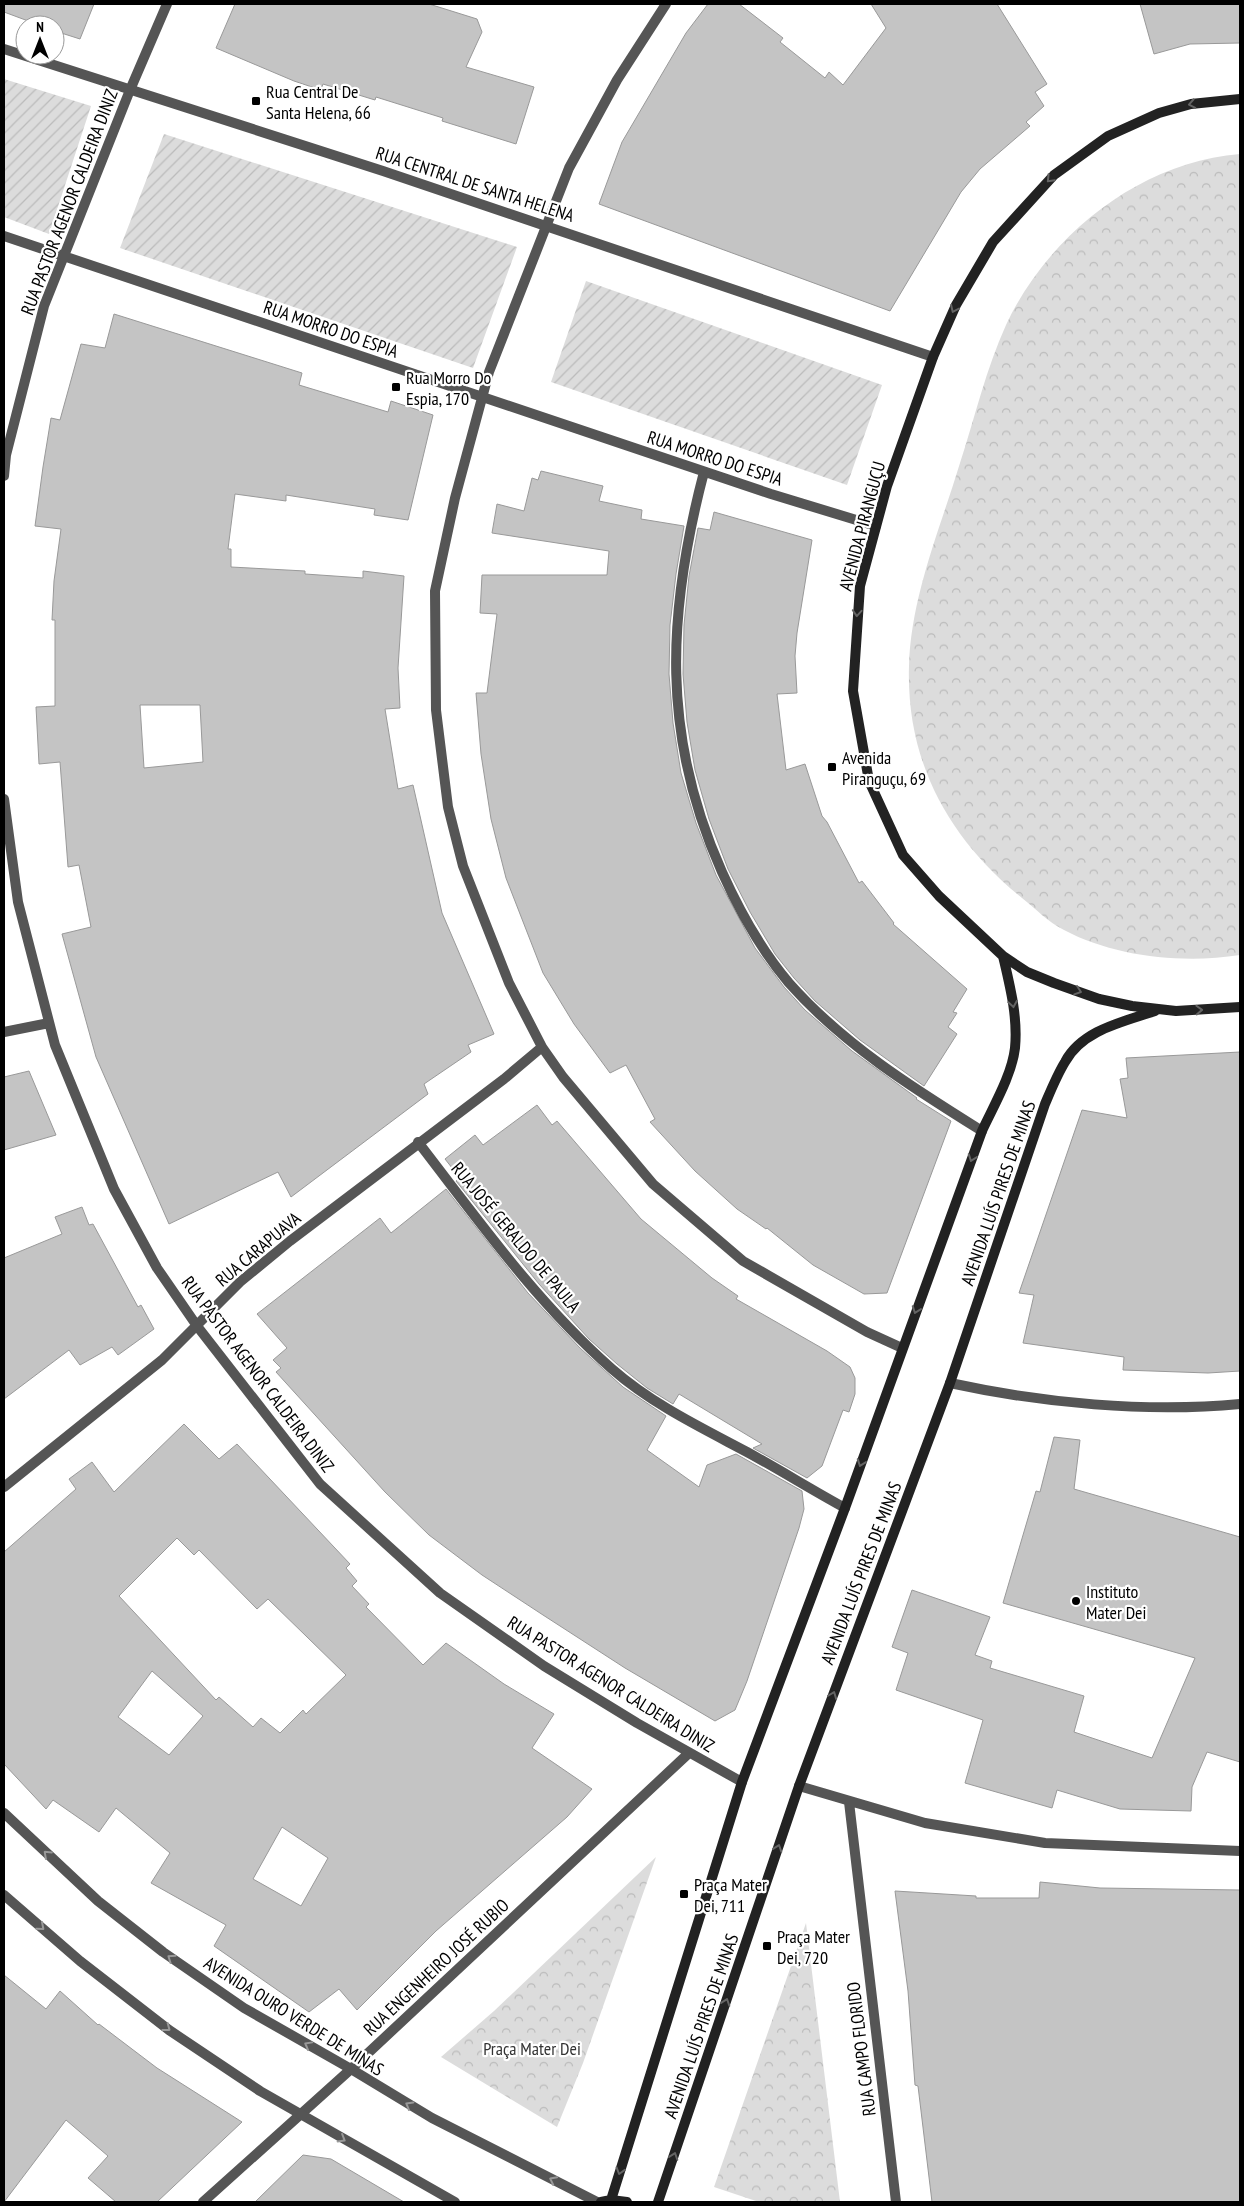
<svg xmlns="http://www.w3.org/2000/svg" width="1244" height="2206" viewBox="0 0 1244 2206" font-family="'PT Sans Narrow',sans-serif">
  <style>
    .park { fill: url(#park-crowns) }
    .garden { fill: url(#garden-furrows) }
    .building { fill: #c4c4c4; stroke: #999; fill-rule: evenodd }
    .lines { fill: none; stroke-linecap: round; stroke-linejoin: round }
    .minor { stroke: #555; stroke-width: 10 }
    .tertiary { stroke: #555; stroke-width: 10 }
    .secondary { stroke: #222; stroke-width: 10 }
    .oneway { stroke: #646464 }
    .oneway2 { stroke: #999 }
    .poi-dot { fill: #000; stroke: #fff; stroke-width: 2 }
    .labels { text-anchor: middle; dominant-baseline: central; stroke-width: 4.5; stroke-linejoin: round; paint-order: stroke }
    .poi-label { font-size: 18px; fill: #000; stroke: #fff; text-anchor: start }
    .street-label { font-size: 18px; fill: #000; stroke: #fff }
    .park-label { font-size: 18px; fill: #333; stroke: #fff }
  </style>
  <defs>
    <pattern id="park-crowns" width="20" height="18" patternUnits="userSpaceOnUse" patternTransform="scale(1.25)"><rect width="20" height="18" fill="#dcdcdc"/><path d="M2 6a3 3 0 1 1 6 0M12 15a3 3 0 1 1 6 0" fill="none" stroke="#bbb"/></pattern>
    <pattern id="garden-furrows" width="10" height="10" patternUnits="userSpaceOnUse" patternTransform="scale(1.25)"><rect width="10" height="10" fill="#dcdcdc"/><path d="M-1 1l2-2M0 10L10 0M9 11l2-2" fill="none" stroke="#bbb"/></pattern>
  </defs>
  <rect width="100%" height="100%" fill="#fff"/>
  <path class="park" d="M1240,154V955C1183,964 1115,957 1064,930C1048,922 1036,909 1022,898C949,839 906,762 909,666C911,596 940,529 960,463C975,417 986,369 1006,325C1048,235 1140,162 1240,154Z
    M656,1857L583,2063L557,2127L441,2057L494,2011Z
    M806,1923L840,2202H759L714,2187Z"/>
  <path class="garden" d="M4,79L91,106L49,234L4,217Z
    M164,134L517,247L473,368L120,248Z
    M586,281L882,385L847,485L551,382Z"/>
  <path class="building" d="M4,4H94L80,39L55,31V25H39L4,12Z
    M235,4H429L477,19L482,32L466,67L534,87L516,144L442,121L443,118L376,97L375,100L323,84L321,90L294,81L216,48Z
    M708,4H739L783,38L780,42L825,78L829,72L843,85L886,28L871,4H997L1047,84L1035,92L1044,106L1026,122L1030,126L980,169L961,192L890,311L599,204L622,142L686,33Z
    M1140,4H1240V43L1190,44L1154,54Z
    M114,314L302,373L299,385L388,412L391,401L433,415L408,520L374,515L375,509L286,495V501L235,494L228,549H231V567L305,571V574L363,578V571L404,576L398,668L400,708L385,709L398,789L413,785L442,913L494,1034L468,1045L471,1052L424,1084L428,1094L291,1197L278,1172L169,1224L96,1057L62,934L91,927L79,865L68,867L60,762L39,764L36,707L55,706V620H52L54,581L61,529L35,526L43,467L51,418L60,420L81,344L105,348ZM140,705H200L203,762L144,768Z
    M541,471L603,486L599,501L642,510L641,519L684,526L676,574L670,625L669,674L673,723L681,773L696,823L716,875L755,948L784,987L805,1010L852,1051L917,1098L916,1099L951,1121L887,1293L864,1294L813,1265L767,1228L766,1229L737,1209L695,1171L650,1122L655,1119L626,1065L610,1073L574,1024L543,973L506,878L491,819L481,754L476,693H487L497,614L480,613L482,575H607L609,551L492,533L497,504L524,511L532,478L538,480Z
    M714,512L812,540L797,633L795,656L797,693L777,694L786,770L805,764L822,816L827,822L859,883L862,881L894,923L893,924L967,989L953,1012L957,1013L948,1027L957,1034L924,1086L860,1040L815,1001L794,978L775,954L750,912L728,869L709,819L695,770L687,722L683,674L684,625L689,576L698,528L710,530Z
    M1240,1052V1371L1208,1373L1123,1370L1124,1357L1023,1343L1034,1295L1019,1293L1082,1110L1127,1118L1120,1079L1128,1078L1126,1058Z
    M29,1071L56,1135L4,1150V1077Z
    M537,1105L552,1125L557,1121L641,1219L712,1278L738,1296L736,1299L827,1351L850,1367L855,1378V1394L849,1412L843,1410L822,1466L807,1478L753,1448L762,1444L679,1394L673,1404L647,1388L617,1364L589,1339L539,1284L456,1181L460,1178L445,1159L475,1135L483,1145Z
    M446,1189L528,1293L580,1348L623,1387L666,1416L647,1450L699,1487L707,1465L736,1454L802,1491L804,1509L799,1528L747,1681L735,1710L715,1721L625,1668L543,1615L482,1575L429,1535L385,1492L276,1372L281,1368L273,1360L287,1348L257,1314L380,1218L391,1233Z
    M82,1207L89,1225L93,1224L138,1307L141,1305L154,1329L118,1355L112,1347L80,1365L69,1350L4,1399V1258L62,1234L55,1217Z
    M184,1424L219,1459L237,1444L350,1564L346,1568L357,1581L352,1586L369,1604L366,1607L423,1665L446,1643L504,1684L554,1714L532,1748L592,1789L567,1817L436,1931L357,2010L339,1989L309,2012L214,1946L226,1925L151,1883L170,1853L116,1808L99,1832L53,1800L46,1809L4,1764V1552L76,1489L69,1479L92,1462L114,1492ZM177,1538L194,1555L199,1550L257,1609L268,1599L346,1675L306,1714L303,1710L280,1733L261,1718L253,1727L219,1697L216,1700L119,1596ZM152,1671L203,1716L169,1755L118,1717ZM282,1827L328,1858L301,1906L253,1879Z
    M1054,1437L1080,1440L1074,1489L1240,1537V1762L1207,1752L1192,1787L1191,1811L1120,1809L1057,1790L1052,1808L965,1783L983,1720L896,1690L908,1653L892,1647L912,1590L990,1617L975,1655L992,1661L990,1668L1084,1696L1074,1732L1152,1758L1195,1658L1003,1603L1036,1491L1040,1492Z
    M1040,1882L1100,1888L1240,1890V2202H932L918,2086L915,2085L908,1991L895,1891L976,1896V1898H1039Z
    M4,1975L46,2009L60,1991L98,2025L99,2024L157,2068L242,2122L157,2202H116L88,2178L108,2156L66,2120L4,2202Z
    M303,2155L331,2159L404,2202H255Z"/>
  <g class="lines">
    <path class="minor" d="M666,4L617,80L569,168L489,372L455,498L435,591L436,710L448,807L463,866L509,983L542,1047L563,1077L653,1184L743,1261L867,1332L902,1348
      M4,49L383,171L933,357
      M4,236L771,494L876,526
      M704,472C667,613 661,736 722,872C739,910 762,951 789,983C844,1045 913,1088 982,1131
      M4,476L6,455L44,306L130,90L167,4
      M4,799L18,902L55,1045L114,1189L157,1268L197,1326L320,1484L440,1593L544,1666L637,1723L742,1782
      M4,1032L49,1023
      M418,1142C479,1221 537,1303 612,1369C652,1404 700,1427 747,1452C780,1470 812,1490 845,1508
      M950,1383C1042,1403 1146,1413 1240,1404
      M4,1487L162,1360L240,1282L290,1241L504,1079L542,1047
      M799,1786L925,1823L1045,1843L1240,1851
      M849,1802L896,2202
      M203,2202L351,2069L689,1753"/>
    <path class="tertiary" d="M4,1813L98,1901L163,1952L244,2008L351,2069L432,2118L597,2202
      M4,1895L80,1961L169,2030L260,2091L455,2202"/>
    <path class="secondary" d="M1240,99L1191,104L1159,113L1108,136L1054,175L993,242L956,305L933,357L887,486L860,586L853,691L869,781L903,855L939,896L1003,956L1027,972L1054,983L1099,999L1132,1006L1176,1011L1240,1007
      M611,2200L742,1782L845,1508L982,1131C993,1107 1012,1075 1015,1048C1018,1017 1010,986 1003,956
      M601,2202L611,2200L627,2202
      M658,2202L799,1786L950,1383L1045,1104C1051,1090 1057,1075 1065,1062C1082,1030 1123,1022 1155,1011"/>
  </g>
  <defs><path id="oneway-chevron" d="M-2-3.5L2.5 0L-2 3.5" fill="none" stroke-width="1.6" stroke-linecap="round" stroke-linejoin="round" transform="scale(1.25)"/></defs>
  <g class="oneway">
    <use href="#oneway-chevron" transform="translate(1192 104) rotate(169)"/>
    <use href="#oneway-chevron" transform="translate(1050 179) rotate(134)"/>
    <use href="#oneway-chevron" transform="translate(954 309) rotate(115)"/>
    <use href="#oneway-chevron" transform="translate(857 613) rotate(94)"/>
    <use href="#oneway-chevron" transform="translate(1078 991) rotate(19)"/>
    <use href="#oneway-chevron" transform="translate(1013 1004) rotate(81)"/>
    <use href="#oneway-chevron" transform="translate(1199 1010) rotate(-2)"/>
    <use href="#oneway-chevron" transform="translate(972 1158) rotate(110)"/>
    <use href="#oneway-chevron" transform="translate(916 1310) rotate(110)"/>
    <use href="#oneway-chevron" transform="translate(861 1463) rotate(110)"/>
    <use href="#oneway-chevron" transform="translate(833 1695) rotate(-69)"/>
    <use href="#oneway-chevron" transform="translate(778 1848) rotate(-71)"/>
    <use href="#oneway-chevron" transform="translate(726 2002) rotate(-71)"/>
    <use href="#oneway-chevron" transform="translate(674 2156) rotate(-71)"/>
    <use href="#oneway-chevron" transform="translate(620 2171) rotate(107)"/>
  </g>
  <g class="oneway2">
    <use href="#oneway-chevron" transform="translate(47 1854) rotate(-137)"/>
    <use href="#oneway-chevron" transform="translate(41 1927) rotate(41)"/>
    <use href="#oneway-chevron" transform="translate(171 1958) rotate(-145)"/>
    <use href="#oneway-chevron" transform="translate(167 2028) rotate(37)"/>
    <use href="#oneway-chevron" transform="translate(308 2045) rotate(-151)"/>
    <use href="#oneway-chevron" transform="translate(409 2105) rotate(-150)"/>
    <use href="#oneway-chevron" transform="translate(342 2139) rotate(31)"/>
    <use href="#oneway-chevron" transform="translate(553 2180) rotate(-153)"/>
  </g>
  <g class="poi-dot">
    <rect x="251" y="96" width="10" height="10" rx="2.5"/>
    <rect x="391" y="382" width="10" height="10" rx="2.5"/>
    <rect x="827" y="762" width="10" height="10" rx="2.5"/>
    <circle cx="1076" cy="1601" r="5"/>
    <rect x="679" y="1889" width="10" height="10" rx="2.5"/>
    <rect x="762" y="1941" width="10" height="10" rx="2.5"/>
  </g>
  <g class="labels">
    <g class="poi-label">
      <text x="266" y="91">Rua Central De<tspan x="266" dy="21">Santa Helena, 66</tspan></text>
      <text x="406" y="377">Rua Morro Do<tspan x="406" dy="21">Espia, 170</tspan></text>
      <text x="842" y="757">Avenida<tspan x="842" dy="21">Piranguçu, 69</tspan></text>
      <text x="1086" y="1591">Instituto<tspan x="1086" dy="21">Mater Dei</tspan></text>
      <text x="694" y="1884">Praça Mater<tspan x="694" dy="21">Dei, 711</tspan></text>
      <text x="777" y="1936">Praça Mater<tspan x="777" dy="21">Dei, 720</tspan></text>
    </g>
    <g class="street-label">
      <text transform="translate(475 184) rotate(18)">RUA CENTRAL DE SANTA HELENA</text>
      <text transform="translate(69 202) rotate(-69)">RUA PASTOR AGENOR CALDEIRA DINIZ</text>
      <text transform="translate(331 329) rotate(19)">RUA MORRO DO ESPIA</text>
      <text transform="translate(715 458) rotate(18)">RUA MORRO DO ESPIA</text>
      <text transform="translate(862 526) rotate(-75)">AVENIDA PIRANGUÇU</text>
      <text transform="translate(998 1193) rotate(-71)">AVENIDA LUÍS PIRES DE MINAS</text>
      <text transform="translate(516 1237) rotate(50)">RUA JOSÉ GERALDO DE PAULA</text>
      <text transform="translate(258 1249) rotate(-40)">RUA CARAPUAVA</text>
      <text transform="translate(258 1374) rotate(53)">RUA PASTOR AGENOR CALDEIRA DINIZ</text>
      <text transform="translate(861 1573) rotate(-69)">AVENIDA LUÍS PIRES DE MINAS</text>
      <text transform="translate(611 1684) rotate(32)">RUA PASTOR AGENOR CALDEIRA DINIZ</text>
      <text transform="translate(436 1967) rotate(-43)">RUA ENGENHEIRO JOSÉ RUBIO</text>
      <text transform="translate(294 2016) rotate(32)">AVENIDA OURO VERDE DE MINAS</text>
      <text transform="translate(701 2026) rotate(-71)">AVENIDA LUÍS PIRES DE MINAS</text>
      <text transform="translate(861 2049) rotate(-97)">RUA CAMPO FLORIDO</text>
    </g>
    <g class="park-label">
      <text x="532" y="2048">Praça Mater Dei</text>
    </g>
  </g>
  <rect width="1244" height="2206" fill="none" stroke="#000000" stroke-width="10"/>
  <g transform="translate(40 40)"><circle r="24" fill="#ffffff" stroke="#999999"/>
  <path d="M0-4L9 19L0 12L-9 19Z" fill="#000000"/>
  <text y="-8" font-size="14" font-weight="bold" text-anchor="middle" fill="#000000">N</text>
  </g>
</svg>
